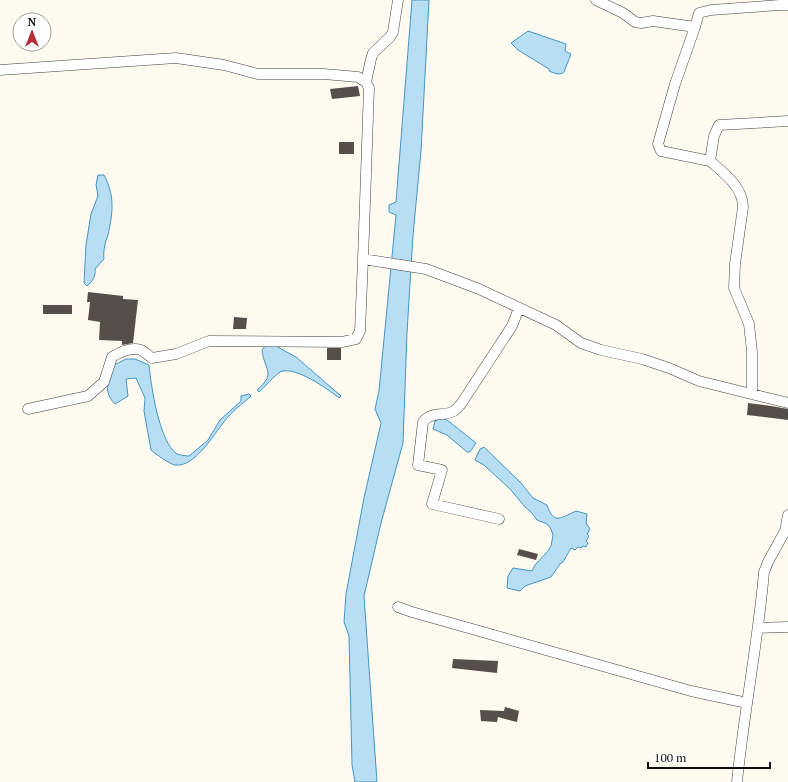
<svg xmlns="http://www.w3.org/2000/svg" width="788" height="782" viewBox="0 0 788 782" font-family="'PT Serif',serif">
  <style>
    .water { fill: #b7def2; stroke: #4395c3 }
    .building { fill: #554e4a }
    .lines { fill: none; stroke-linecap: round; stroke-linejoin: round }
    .minor-casing { stroke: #404040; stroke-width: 11 }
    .minor { stroke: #fff; stroke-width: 10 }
  </style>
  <rect width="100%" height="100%" fill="#fefaef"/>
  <path class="water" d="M412,0H429L421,151L413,235L407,333L403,443L381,523L364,596L377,782H355L352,765L349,636L344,622L346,594L364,498L381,423L375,409L379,391L396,215L389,212V205L396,202Z
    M528,31L566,44L565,51L571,54L564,72C560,76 554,73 549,71V69L518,50L511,43Z
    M98,175H104C115,196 113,212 108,235C105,243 103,251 104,259L95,269C96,276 93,281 87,286L84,283L86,245L91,214L98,196L96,185Z
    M274,345L296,357L341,396L339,398C328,389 294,365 280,372C275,375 264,388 259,392L257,390C277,373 264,370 262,350L265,346Z
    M126,359H135L149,365C151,385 159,442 177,454C180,455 186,456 189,456L208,440L220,420L241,401V396L249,394L251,396C244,403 234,409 228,417C216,430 196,468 175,465C169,464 156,454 151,450L144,411L145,398L136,378L126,379L128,396L115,404C102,391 109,380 114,365Z
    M441,418L447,420L476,443L470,452H467L447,435L433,429L435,421Z
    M484,447L521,483L533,498L547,505C554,525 560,518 576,511L587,514L586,523L590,529L587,534L589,536L586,541L588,543L586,547L583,546L581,548L578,547L575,550L571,548L563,562L560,564L551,577L525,586L520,591L507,588L508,576L513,568L532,571L535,565L548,551L551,546L553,535L551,529L547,524L537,520L531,512L525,507L510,489L484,465L475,460L480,449Z"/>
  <path class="building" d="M358,86L360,96L332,99L330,89Z
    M339,142H354V154H339Z
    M88,292L123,296V299L138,300L133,343L122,345V341L99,340L100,322L88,320L90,302H87Z
    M43,305H72V314H43Z
    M234,317L247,318L246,329H233Z
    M327,348H341V360H327Z
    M748,403L771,406L788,409V420L747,415Z
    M519,549L538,554L536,560L517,555Z
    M453,659L498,661L497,673L452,668Z
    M505,707L519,711L517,722L498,717L497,722L481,721L480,710L504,711Z"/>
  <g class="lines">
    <defs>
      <path id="minor" d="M596,0L623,13L635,22L641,23L653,21L695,27L699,13L711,10L780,5H788
        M695,27L675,84L658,144L661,151L710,161L714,136L719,125L788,121
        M0,70L176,58L224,65L258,74H324L358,77L366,82L369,88L363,259L426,269L479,289L556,325L581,343L601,350L642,359L669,368L699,381L788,403
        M366,82L371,59L373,53L390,37L393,32L398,0
        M710,161C724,173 743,187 743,207L735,264L734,288L749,324L752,352V394
        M28,409L88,396L104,382L112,357C120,352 132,347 141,350C145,352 149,356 152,358L176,354L209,341L342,342L356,339L360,331L363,259
        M499,519L432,504L442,470L418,465L423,422C431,411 443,417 454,411C457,409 459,406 461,404L512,326L519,308
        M398,607L412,612L691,691L747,703
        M758,628L788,627
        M737,782C744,712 758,642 764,572L768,562L785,531L788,515"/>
    </defs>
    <use href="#minor" class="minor-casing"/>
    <use href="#minor" class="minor"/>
  </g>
  <g transform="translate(32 32)"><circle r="19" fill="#ffffff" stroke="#9e9e9e"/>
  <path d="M0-3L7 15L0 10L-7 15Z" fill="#b32f3b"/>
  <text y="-6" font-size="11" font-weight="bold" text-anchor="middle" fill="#0d0d0d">N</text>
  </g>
  <path d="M648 762v6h122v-6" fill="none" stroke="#0d0d0d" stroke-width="2"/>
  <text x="654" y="762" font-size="12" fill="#0d0d0d" stroke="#ffffff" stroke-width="3" paint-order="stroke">100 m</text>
</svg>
